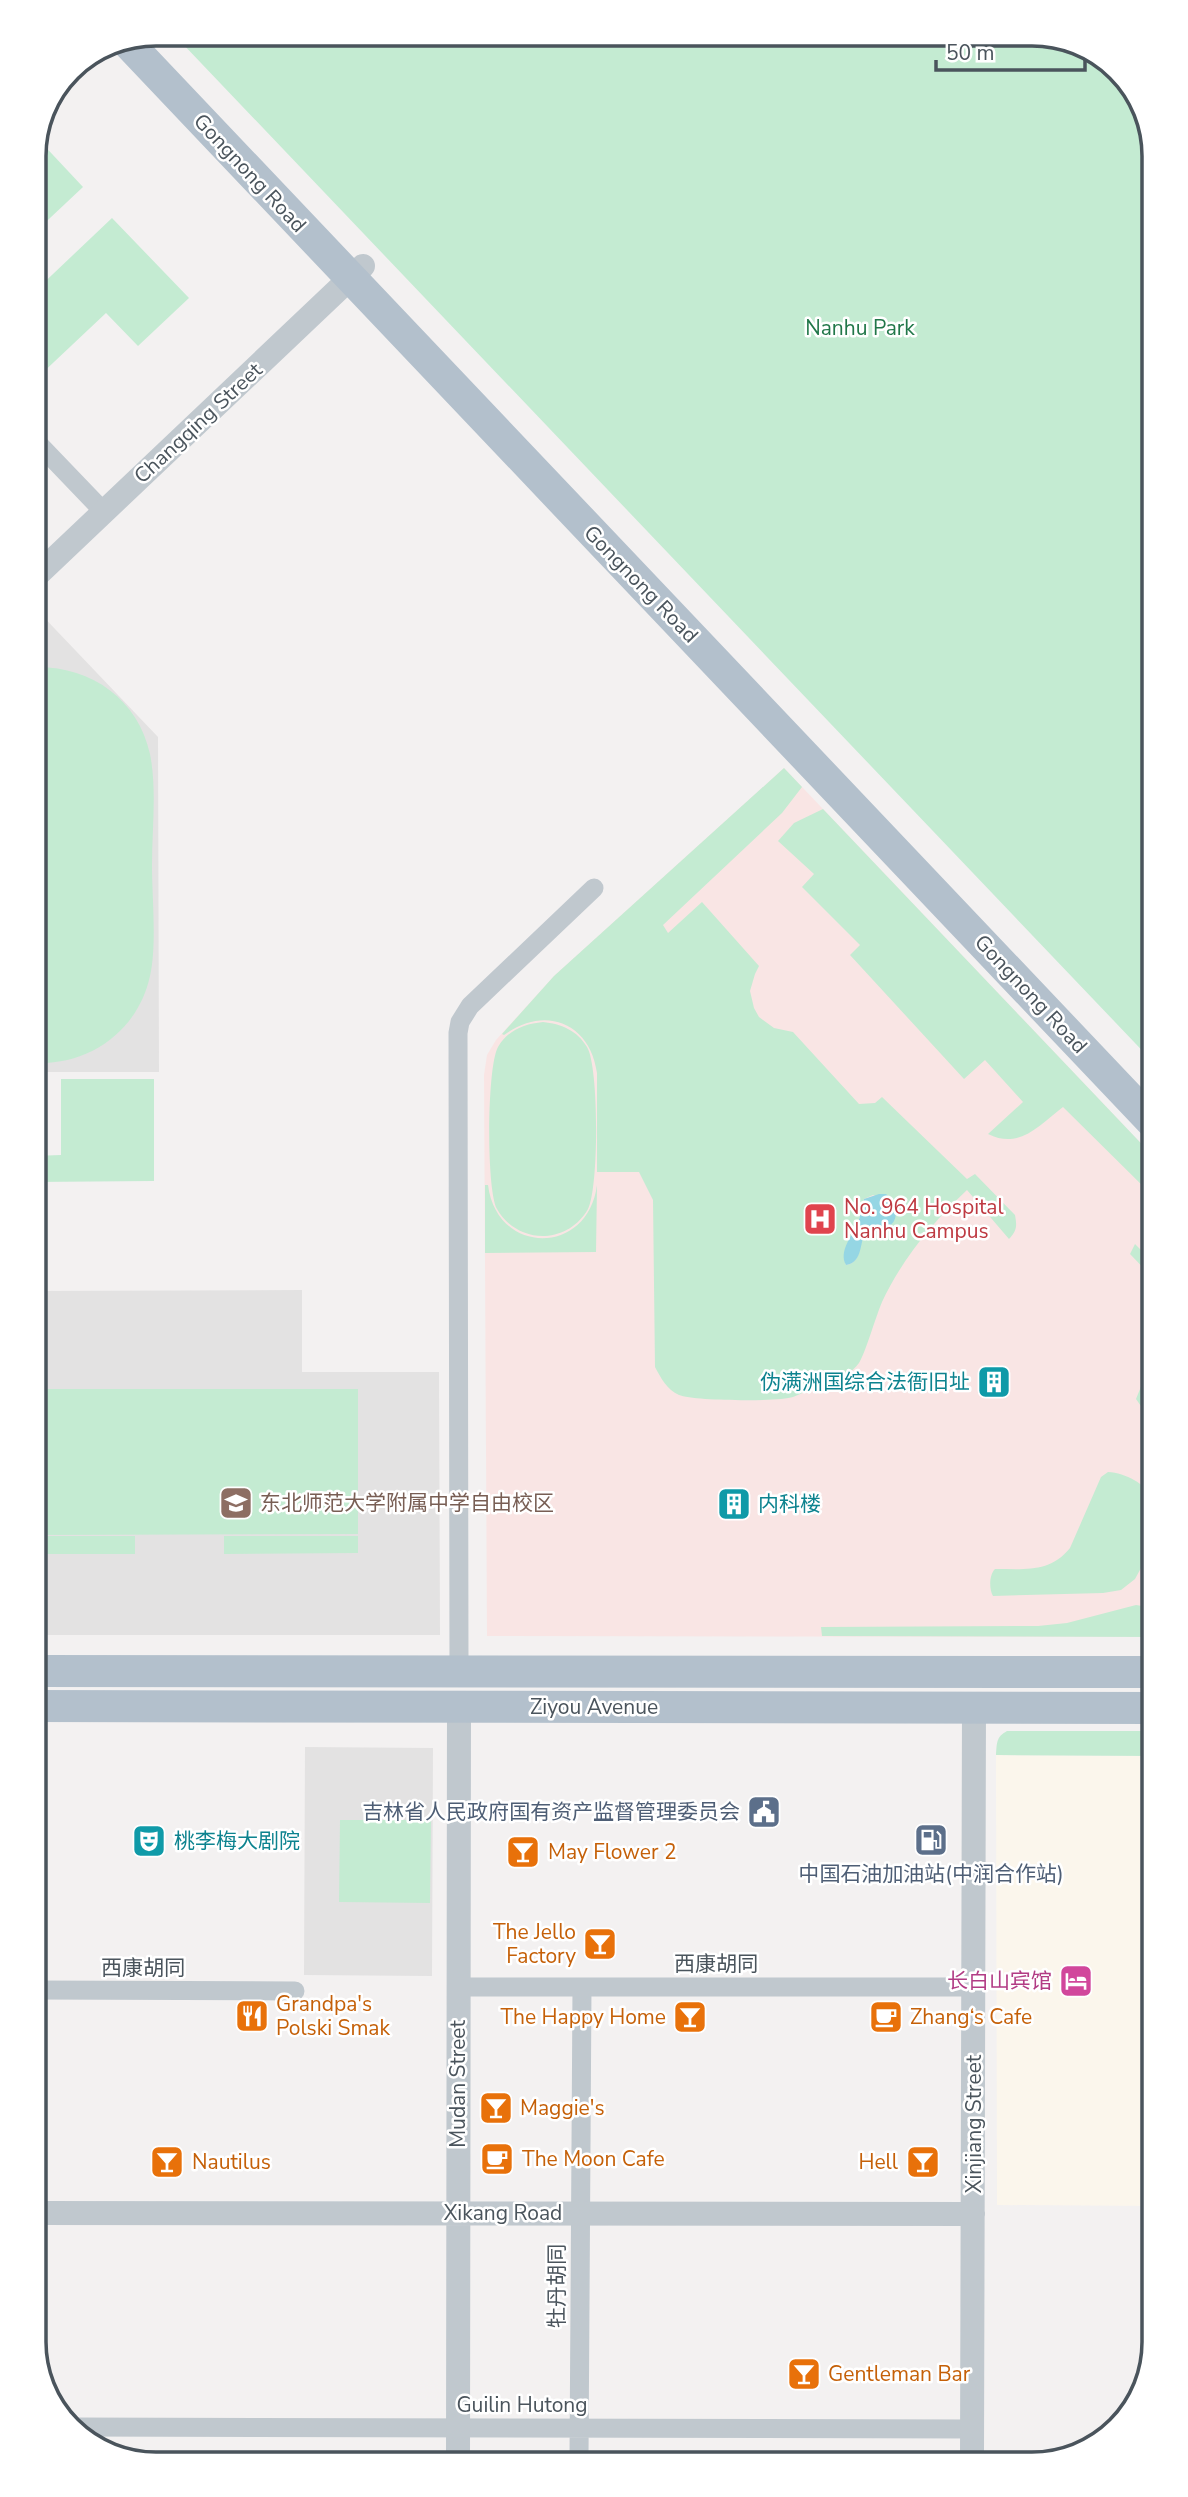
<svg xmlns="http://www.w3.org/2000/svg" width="1188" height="2497" viewBox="0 0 1188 2497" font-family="'Nunito Sans','Noto Sans SC',sans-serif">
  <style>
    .commercial { fill: #fbf6ec }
    .education { fill: #e3e2e2 }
    .medical { fill: #f9e5e4 }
    .green { fill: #c4ebd2; fill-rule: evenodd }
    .water { fill: #95d6e4 }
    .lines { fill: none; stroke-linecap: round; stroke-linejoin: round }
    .minor { stroke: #c0c8ce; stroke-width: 19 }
    .tertiary { stroke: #c0c8ce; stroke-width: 24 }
    .primary { stroke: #b3c0cc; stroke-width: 32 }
    .labels { text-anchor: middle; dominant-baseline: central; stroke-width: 5; stroke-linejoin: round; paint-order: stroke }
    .street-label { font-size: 21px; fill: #4a545c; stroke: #fff }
    .park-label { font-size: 21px; fill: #217749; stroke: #fff }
    .health-label { font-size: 21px; fill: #be3a42; stroke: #fff; text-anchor: start }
    .culture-label { font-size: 21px; fill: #0d838f; stroke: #fff; text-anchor: start }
    .education-label { font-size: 21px; fill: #785e54; stroke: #fff; text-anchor: start }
    .service-label { font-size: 21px; fill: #4e5e75; stroke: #fff; text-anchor: end }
    .food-label { font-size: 21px; fill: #c56008; stroke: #fff; text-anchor: start }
    .hotel-label { font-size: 21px; fill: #b23c85; stroke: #fff; text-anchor: end }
    .rim { fill: none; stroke: #4a545c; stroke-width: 3.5 }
  </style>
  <rect width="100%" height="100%" fill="#f3f1f1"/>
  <path class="commercial" d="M996,1755L1155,1756V2206L997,2205Z"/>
  <path class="education" d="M35,608L158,737L159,1072H33Z
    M302,1290V1372H439L440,1635H33V1291Z
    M305,1747L433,1748L432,1976L304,1975Z"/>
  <path class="medical" d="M784,768L1155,1158V1637L487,1636L484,1075L487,1055L496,1040L554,976Z"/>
  <path class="green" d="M1041,34L1107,58L1146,109L1155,155V1064L181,42Z
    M38,139L83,187L33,234V148Z
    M112,218L189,298L138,346L106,313L37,378L33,375V293Z
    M33,667C89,665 138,698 150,754C157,789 152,829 152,865C152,898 157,945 150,976C138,1031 89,1066 33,1063Z
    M784,768L802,787L782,813L663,925L668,933L702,902L759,966L755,974L750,991L754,1008L759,1017L774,1028L793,1032L859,1104L875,1103L882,1097L967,1179L975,1174L1015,1215C1017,1226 1017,1231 1009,1239L967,1190C933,1222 902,1259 882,1302C876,1316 865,1354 859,1363C850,1375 839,1379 826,1378C815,1385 805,1393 793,1397C778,1402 694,1401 679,1395C667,1390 661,1378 655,1367L653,1200L639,1172H597V1073C590,1022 544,1005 504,1035L502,1034L554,976ZM873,1195L895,1202C900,1232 880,1227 862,1238C859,1249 860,1263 846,1265C840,1250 853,1236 858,1222C861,1215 862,1206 864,1199Z
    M823,809L1155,1158V1198L1063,1107C1039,1125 1020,1150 988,1134L1023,1102L985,1060L964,1079L850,955L860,945L802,887L814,874L778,841L794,823Z
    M543,1022C561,1024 577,1030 587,1047C599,1066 599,1188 588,1209C579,1225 563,1235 545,1236C526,1237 506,1226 497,1209C486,1189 487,1066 498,1047C508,1030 524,1024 543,1022Z
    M61,1079H154V1181L33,1182V1156L61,1155Z
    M485,1185H488C497,1256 588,1256 597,1185L596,1252L485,1253Z
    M1135,1244L1146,1255L1155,1260V1280L1130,1254Z
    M33,1249H42V1289H33Z
    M1155,1352V1414L1143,1409L1136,1399Z
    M33,1389H358V1534L33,1535Z
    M1108,1472C1126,1473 1145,1484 1155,1499V1541L1147,1557L1135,1579L1121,1590L1103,1593L993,1596C989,1589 989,1575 995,1569C1024,1569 1050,1573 1070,1548L1101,1477Z
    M33,1536H135V1554H33Z
    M224,1536H358V1553L224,1554Z
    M1136,1605L1155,1608V1637L822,1636L821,1627L1038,1626L1067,1623Z
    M1007,1731H1155V1756L996,1755C997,1743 996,1737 1007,1731Z
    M340,1820H431L430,1903L339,1902Z"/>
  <path class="water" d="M879,1194H886L895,1202C901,1233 880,1226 863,1238C860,1249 860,1263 846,1265C838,1251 853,1235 858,1222C861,1215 862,1207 864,1199Z"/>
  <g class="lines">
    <path class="minor" d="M33,438L104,512
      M459,1671L458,1033L460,1022L470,1006L594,888
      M459,1987H974
      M33,1990L295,1991
      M72,2427L973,2429
      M579,2459L582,1987"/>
    <path class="tertiary" d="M33,579L363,266
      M33,2213L973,2214
      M972,2456L974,1707
      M458,2461L459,1707"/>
    <path class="primary" d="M127,42L1155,1125
      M33,1671L1155,1672
      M33,1706L1155,1708"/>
  </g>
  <defs>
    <symbol id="hospital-square" viewBox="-11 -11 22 22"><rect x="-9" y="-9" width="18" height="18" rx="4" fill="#e0444e" stroke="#fff"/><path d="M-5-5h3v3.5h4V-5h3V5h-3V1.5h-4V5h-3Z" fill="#fff"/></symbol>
    <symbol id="building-square" viewBox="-11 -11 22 22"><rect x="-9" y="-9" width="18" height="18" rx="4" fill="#0f9aa8" stroke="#fff"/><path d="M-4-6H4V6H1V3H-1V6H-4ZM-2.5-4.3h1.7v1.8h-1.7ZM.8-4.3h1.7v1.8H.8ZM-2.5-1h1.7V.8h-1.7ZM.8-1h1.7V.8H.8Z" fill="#fff"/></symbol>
    <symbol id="school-square" viewBox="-11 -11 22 22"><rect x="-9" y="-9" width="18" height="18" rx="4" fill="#8d6e63" stroke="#fff"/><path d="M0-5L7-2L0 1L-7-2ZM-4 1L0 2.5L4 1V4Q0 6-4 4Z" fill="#fff"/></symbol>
    <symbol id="civic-square" viewBox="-11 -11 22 22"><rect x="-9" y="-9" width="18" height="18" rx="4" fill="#5c6f8a" stroke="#fff"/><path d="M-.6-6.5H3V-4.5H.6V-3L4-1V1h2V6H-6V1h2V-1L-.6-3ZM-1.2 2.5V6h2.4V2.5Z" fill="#fff"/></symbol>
    <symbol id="fuel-square" viewBox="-11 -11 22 22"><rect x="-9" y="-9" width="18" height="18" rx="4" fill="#5c6f8a" stroke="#fff"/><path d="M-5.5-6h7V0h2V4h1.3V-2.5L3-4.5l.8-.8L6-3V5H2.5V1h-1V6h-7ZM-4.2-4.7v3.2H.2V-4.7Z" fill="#fff"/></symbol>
    <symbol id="theatre-square" viewBox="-11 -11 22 22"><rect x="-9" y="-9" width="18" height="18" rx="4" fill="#0f9aa8" stroke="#fff"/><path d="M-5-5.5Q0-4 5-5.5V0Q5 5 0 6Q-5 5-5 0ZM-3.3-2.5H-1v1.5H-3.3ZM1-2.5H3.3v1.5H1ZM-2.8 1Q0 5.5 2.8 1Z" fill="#fff"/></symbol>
    <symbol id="bar-square" viewBox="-11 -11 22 22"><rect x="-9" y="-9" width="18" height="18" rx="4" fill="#e8710a" stroke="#fff"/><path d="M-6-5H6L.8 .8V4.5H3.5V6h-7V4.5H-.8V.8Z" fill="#fff"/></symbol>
    <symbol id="hotel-square" viewBox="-11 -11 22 22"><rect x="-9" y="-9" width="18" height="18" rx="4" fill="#d1479c" stroke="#fff"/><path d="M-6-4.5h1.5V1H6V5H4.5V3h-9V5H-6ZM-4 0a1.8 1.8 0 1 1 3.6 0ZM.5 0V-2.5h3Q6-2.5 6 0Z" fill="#fff"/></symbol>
    <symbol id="restaurant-square" viewBox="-11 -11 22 22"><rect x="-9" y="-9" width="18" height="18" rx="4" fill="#e8710a" stroke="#fff"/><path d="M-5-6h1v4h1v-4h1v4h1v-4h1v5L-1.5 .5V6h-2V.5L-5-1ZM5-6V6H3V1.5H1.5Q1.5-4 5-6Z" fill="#fff"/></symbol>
    <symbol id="cafe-square" viewBox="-11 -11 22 22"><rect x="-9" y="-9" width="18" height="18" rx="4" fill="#e8710a" stroke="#fff"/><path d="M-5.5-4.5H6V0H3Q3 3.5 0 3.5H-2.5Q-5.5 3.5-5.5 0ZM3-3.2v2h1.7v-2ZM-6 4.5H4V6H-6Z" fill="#fff"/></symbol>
  </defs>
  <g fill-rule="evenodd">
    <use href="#hospital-square" x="801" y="1200" width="38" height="38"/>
    <use href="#building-square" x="975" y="1363" width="38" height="38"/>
    <use href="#school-square" x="217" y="1484" width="38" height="38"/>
    <use href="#building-square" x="715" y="1485" width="38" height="38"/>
    <use href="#civic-square" x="745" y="1793" width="38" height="38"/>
    <use href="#fuel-square" x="912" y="1821" width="38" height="38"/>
    <use href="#theatre-square" x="130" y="1822" width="38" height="38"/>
    <use href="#bar-square" x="504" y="1833" width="38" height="38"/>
    <use href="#bar-square" x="581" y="1925" width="38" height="38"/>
    <use href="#hotel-square" x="1057" y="1962" width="38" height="38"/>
    <use href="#restaurant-square" x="233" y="1997" width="38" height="38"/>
    <use href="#bar-square" x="671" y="1998" width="38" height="38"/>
    <use href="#cafe-square" x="867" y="1998" width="38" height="38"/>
    <use href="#bar-square" x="477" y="2089" width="38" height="38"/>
    <use href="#cafe-square" x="478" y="2140" width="38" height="38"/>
    <use href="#bar-square" x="148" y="2143" width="38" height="38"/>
    <use href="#bar-square" x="904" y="2143" width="38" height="38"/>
    <use href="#bar-square" x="785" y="2355" width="38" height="38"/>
  </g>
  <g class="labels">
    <g class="street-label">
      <text transform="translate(250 173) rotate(47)">Gongnong Road</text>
      <text transform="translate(198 423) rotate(-43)">Changqing Street</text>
      <text transform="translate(641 584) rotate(46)">Gongnong Road</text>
      <text transform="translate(1031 994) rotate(47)">Gongnong Road</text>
      <text x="594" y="1707">Ziyou Avenue</text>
      <text x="716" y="1964">西康胡同</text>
      <text x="143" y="1968">西康胡同</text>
      <text transform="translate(458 2084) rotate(-90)">Mudan Street</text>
      <text transform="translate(974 2124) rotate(-90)">Xinjiang Street</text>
      <text x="503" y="2213">Xikang Road</text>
      <text transform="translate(557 2286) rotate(-90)">牡丹胡同</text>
      <text x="522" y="2405">Guilin Hutong</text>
    </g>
    <g class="park-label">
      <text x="860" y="328">Nanhu Park</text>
    </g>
    <g class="health-label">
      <text x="844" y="1207">No. 964 Hospital<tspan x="844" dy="24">Nanhu Campus</tspan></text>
    </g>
    <g class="culture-label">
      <text x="970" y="1382" text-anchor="end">伪满洲国综合法衙旧址</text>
      <text x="758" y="1504">内科楼</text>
      <text x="174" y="1841">桃李梅大剧院</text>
    </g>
    <g class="education-label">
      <text x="260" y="1503">东北师范大学附属中学自由校区</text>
    </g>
    <g class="service-label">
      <text x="740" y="1812">吉林省人民政府国有资产监督管理委员会</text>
      <text x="931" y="1874" text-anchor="middle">中国石油加油站(中润合作站)</text>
    </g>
    <g class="food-label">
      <text x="548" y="1852">May Flower 2</text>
      <text x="576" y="1932" text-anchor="end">The Jello<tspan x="576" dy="24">Factory</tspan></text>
      <text x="276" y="2004">Grandpa's<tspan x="276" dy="24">Polski Smak</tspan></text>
      <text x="666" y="2017" text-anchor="end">The Happy Home</text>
      <text x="910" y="2017">Zhang‘s Cafe</text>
      <text x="520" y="2108">Maggie's</text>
      <text x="522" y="2159">The Moon Cafe</text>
      <text x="192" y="2162">Nautilus</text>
      <text x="898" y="2162" text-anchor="end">Hell</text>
      <text x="828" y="2374">Gentleman Bar</text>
    </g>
    <g class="hotel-label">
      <text x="1052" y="1981">长白山宾馆</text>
    </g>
  </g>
  <path d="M0 0H1188V2497H0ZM156 46H1032A110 110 0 0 1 1142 156V2342A110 110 0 0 1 1032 2452H156A110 110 0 0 1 46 2342V156A110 110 0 0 1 156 46Z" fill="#fff" fill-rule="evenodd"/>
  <path class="rim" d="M156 46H1032A110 110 0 0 1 1142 156V2342A110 110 0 0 1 1032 2452H156A110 110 0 0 1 46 2342V156A110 110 0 0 1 156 46Z"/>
  <path d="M936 60v10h149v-10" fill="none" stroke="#4a545c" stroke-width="3.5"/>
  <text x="946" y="60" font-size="21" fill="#4a545c" stroke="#ffffff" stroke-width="5" paint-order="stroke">50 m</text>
</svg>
